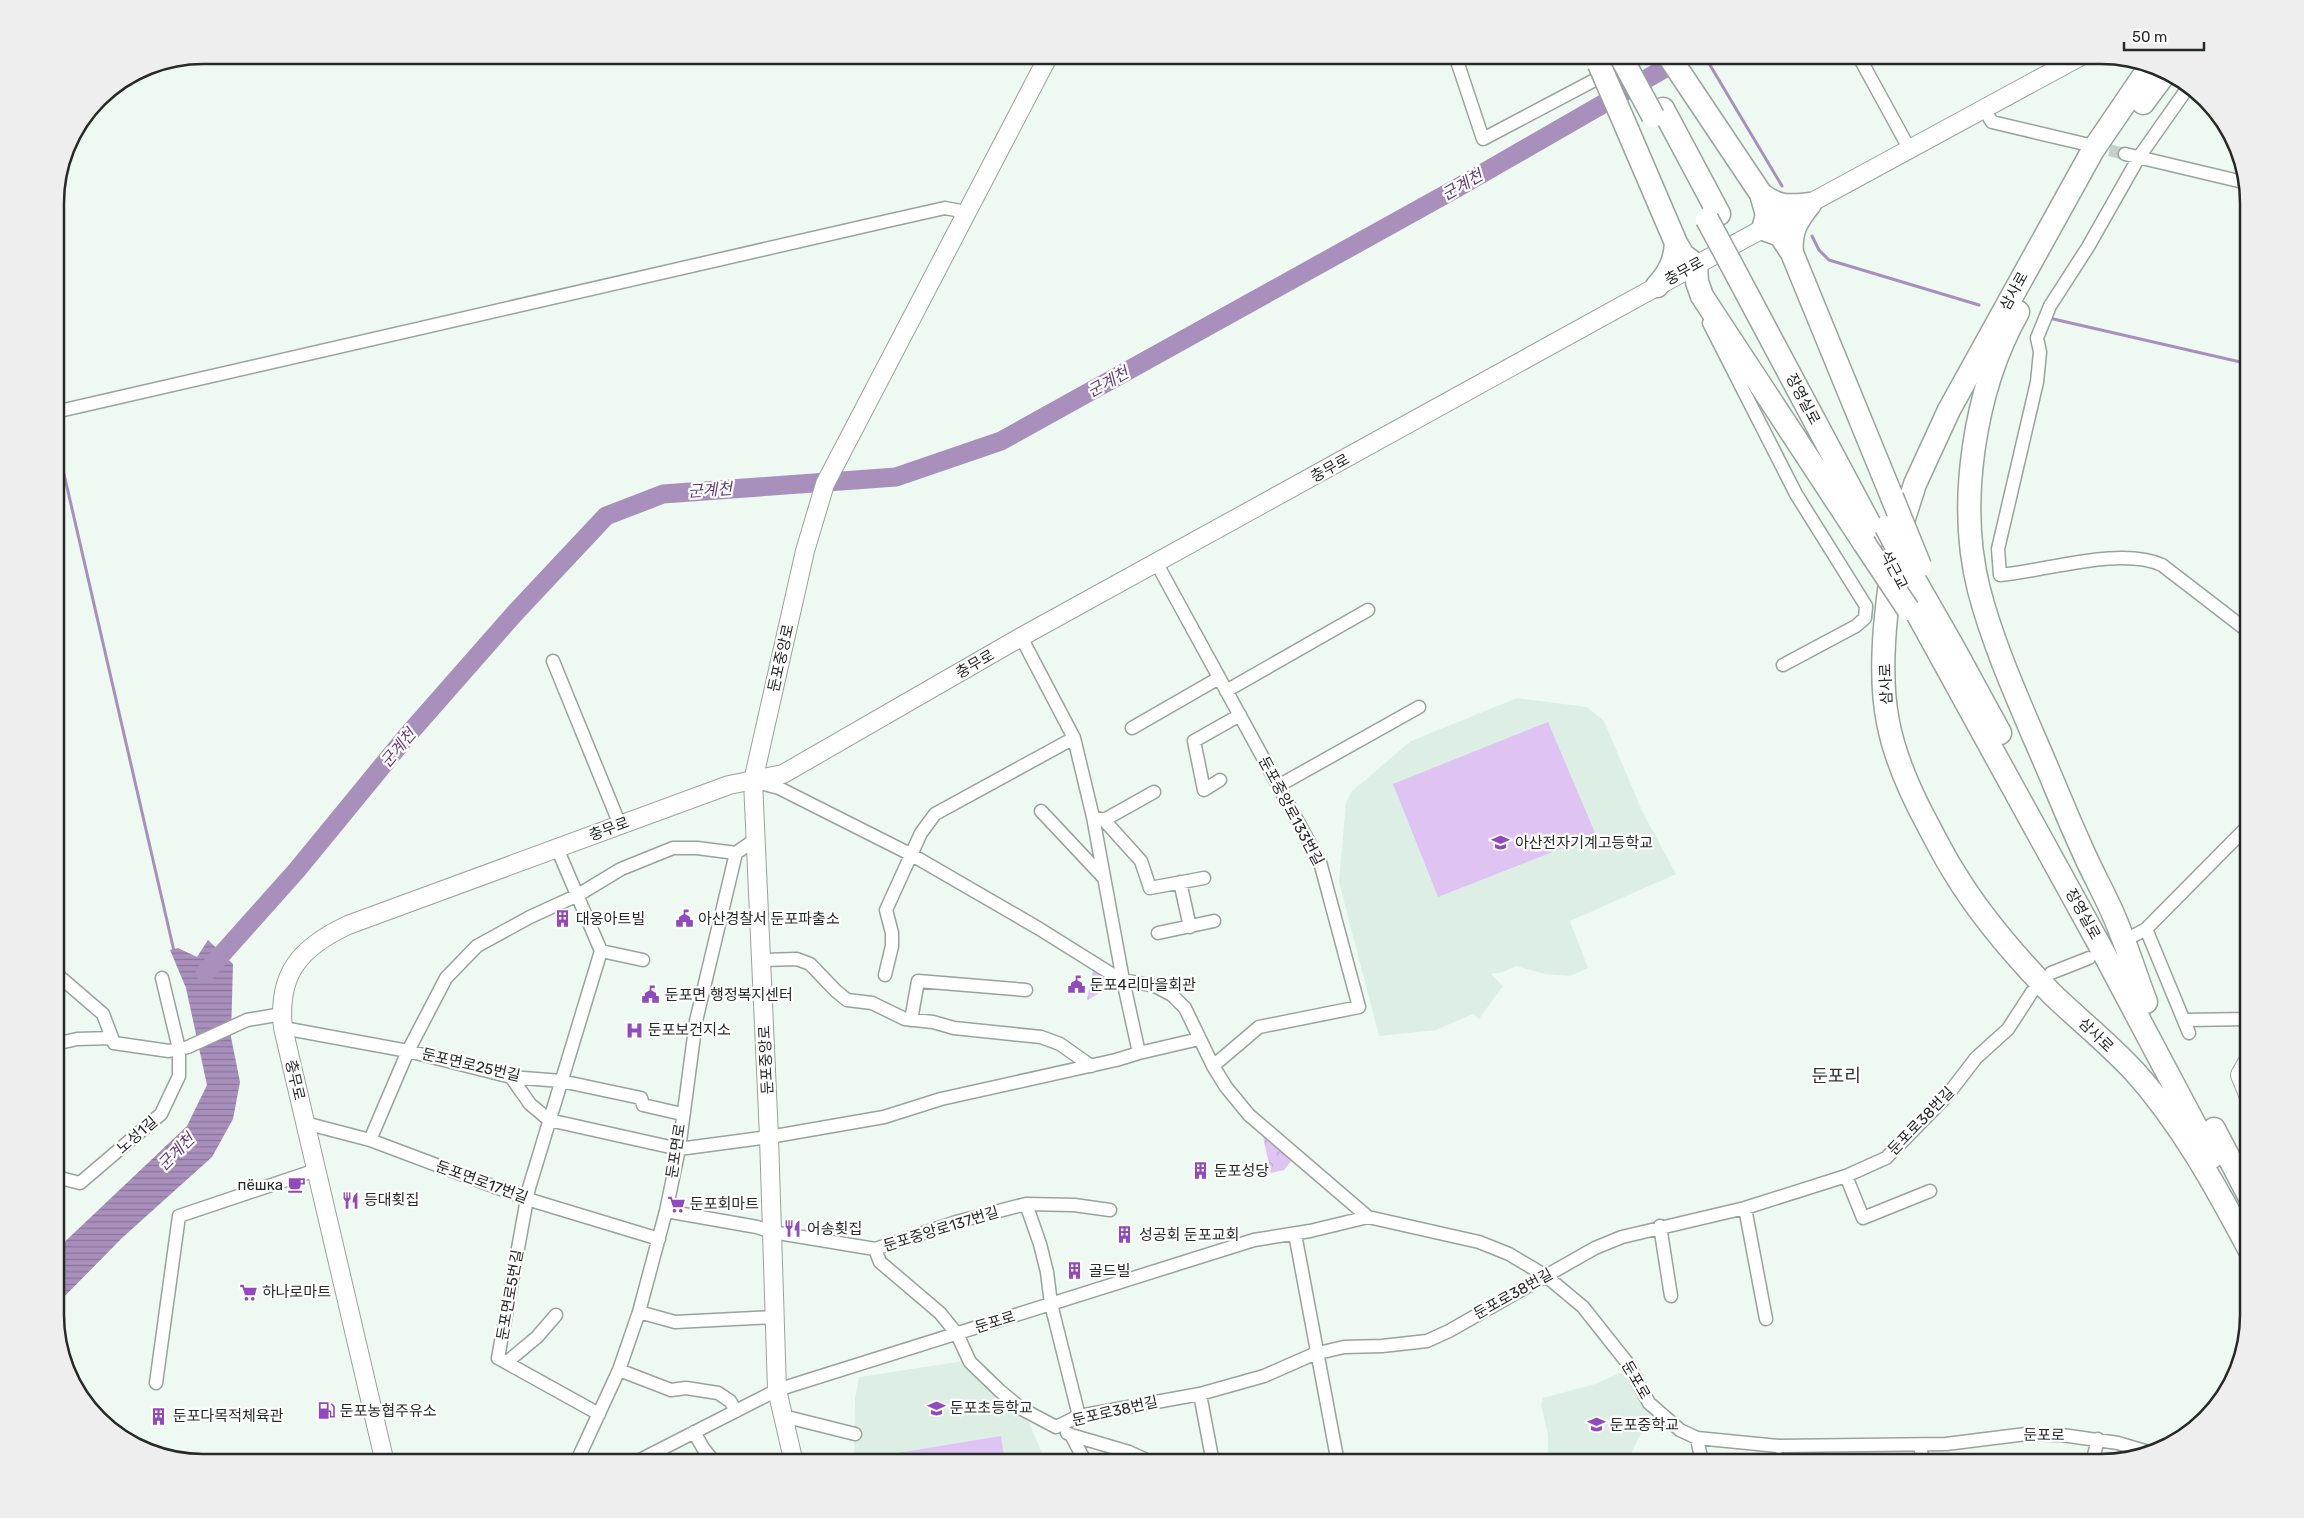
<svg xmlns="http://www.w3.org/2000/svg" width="2304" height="1518" viewBox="0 0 2304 1518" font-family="Rubik,'Noto Sans KR',sans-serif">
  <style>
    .built { fill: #ddefe4 }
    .grass { fill: url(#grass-dots) }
    .forest { fill: url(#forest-crowns) }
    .pitch { fill: #dfc4f3 }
    .water { fill: url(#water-rules) }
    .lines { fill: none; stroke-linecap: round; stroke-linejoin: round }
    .stream { stroke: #a98fbc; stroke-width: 3 }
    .river { stroke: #a98fbc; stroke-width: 19 }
    .street-tunnel { stroke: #c6d0ca; stroke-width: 12; stroke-dasharray: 12 6; stroke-linecap: butt }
    .street-casing { stroke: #99a39d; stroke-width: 15 }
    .secondary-casing { stroke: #99a39d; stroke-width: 20 }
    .highway-casing { stroke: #99a39d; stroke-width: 25 }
    .street { stroke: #fff; stroke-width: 12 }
    .secondary { stroke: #fff; stroke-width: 18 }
    .highway { stroke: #fff; stroke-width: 22 }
    .highway-bridge-casing { stroke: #99a39d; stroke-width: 25; stroke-linecap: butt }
    .highway-bridge { stroke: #fff; stroke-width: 22 }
    .labels { text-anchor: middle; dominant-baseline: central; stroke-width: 4.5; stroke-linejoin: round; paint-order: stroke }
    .street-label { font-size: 15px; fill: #262a28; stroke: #fff }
    .poi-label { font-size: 15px; fill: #262a28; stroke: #fff; text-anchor: start }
    .water-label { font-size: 16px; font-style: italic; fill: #603b77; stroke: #fff }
    .quarter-label { font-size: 18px; fill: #2d3530; stroke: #fff }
    .rim { fill: none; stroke: #262a28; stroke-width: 2.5 }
  </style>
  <defs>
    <pattern id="grass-dots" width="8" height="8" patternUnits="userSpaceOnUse" patternTransform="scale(1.25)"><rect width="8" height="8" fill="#dfc4f3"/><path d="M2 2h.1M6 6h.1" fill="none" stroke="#bfa9d0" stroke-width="1.8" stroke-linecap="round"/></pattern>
    <pattern id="forest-crowns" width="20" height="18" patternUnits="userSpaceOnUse" patternTransform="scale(1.25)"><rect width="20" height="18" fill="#dfc4f3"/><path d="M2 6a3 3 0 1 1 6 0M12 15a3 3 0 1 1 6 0" fill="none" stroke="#bfa9d0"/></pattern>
    <pattern id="water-rules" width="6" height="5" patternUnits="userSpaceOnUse" patternTransform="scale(1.25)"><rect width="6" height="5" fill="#a98fbc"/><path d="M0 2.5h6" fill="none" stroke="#897599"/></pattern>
  </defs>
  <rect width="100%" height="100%" fill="#eef9f2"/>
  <path class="built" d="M1517,698L1587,707L1604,721L1643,813L1676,874L1570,921L1588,968L1570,976L1545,974L1516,966L1503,972L1491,974L1503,986L1479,1019L1473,1014L1436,1030L1379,1036L1339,882L1346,803L1351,792L1411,741Z
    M964,1361L1027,1417L1046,1463H854L855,1398L859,1377Z
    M1624,1371L1642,1404L1651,1415L1632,1451L1631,1463H1548V1435L1541,1405L1543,1398L1595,1384Z"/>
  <path class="grass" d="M1093,971L1116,982L1117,987L1106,989L1088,1000L1087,999Z"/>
  <path class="forest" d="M1263,1137L1292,1160L1284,1170L1271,1173Z"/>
  <path class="pitch" d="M1548,722L1596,835L1438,897L1393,784Z
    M1001,1436L1005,1463H873L874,1457Z"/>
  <path class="water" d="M208,940L233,964L231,1037L240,1082L233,1119L212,1157L122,1238L55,1306V1251L187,1126L207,1085L186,988L170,950L178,948L197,957Z
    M136,1445L171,1451L219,1463L164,1458Z"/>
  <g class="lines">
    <path class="stream" d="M1704,55L1782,186
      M1812,236L1819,250L1829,260L1979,305
      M2049,318L2249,364
      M55,435L174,951"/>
    <path class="river" d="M205,973L297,870L406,737L515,613L606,516L663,494L896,477L1001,441L1457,188L1688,55"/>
    <path class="street-tunnel" d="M2092,146L2125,154"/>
    <defs>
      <path id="street" d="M1455,55L1483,139L1642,55
        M1858,55L1910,150
        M2189,86L2139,157L2088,247L2050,306L2037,338L2040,352L2037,382L1998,549L2000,575C2046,571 2121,546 2162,565L2249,632
        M1984,109L1992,122L2085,144
        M2125,154L2243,182
        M1709,323L1796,494L1866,606L1865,618L1856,626L1783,665
        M55,412L896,219L945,208L966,212
        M1157,564L1320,862L1359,1007L1259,1027L1213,1066
        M1021,637L1074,738L1093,817L1123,980L1139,1053L1199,1039
        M553,661L620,825
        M1226,691L1368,610
        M1132,728L1219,678
        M1220,780L1204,790L1194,741L1240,715
        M753,781L779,788L912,855L1038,928L1110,973L1123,980L1155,986L1172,995L1185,1008L1213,1066L1226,1087L1249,1115L1368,1217L1479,1242L1509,1254L1546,1276L1583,1307L1629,1365L1649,1403L1680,1430L1697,1438L1778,1446L1946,1444L2026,1434L2062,1435L2118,1443L2145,1451
        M1278,786L1419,707
        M1041,811L1103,877
        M1093,817L1104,820L1141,861L1150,888L1204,878
        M1104,820L1154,792
        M557,848L601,951
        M1180,882L1190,927
        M2146,929L2189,1033
        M1158,933L1214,921
        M2135,935L2146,929L2249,825
        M761,960L797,959L810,964L836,991L847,1000L872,1003L905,1019L933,1022L954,1028L1041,1037L1060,1044L1091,1066
        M55,968L60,977L103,1014L114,1043L169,1051L188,1047L247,1020L282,1014
        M2051,973L2089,958
        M885,975L892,946V933L886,910L921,833L935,814L1074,738
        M911,1020L918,981L1026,990
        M2184,1020L2249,1019
        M283,1028L408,1051L511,1077L561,1081L641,1098L643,1105L682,1114
        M55,1044L77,1039L112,1038
        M511,1077L530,1104L549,1120L679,1149L769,1137L884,1117L941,1099L1116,1060L1139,1053
        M305,1123L370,1140L527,1199L659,1239
        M370,1140L408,1051L446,978L477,946L530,917L578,895L621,869L673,848H697L736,853
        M55,1174L64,1179L80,1183L161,1114L179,1076V1049L162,978
        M1846,1176L1863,1218L1930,1191
        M1026,1204L1040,1244L1047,1272L1051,1304L1079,1416
        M1745,1208L1766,1319
        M666,1211L757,1227L772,1232L875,1249L956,1222L1026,1204L1074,1205L1110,1210
        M1660,1226L1671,1296
        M1295,1234L1338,1463
        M875,1249L880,1262L940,1313L957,1334L970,1362L1000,1391L1022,1409L1056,1427L1079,1416L1200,1394L1264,1376L1314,1354L1344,1347L1382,1346L1427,1341L1449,1331L1595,1248L1622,1237L1745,1208L1846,1176L1886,1158L1946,1097L1976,1058L2008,1029L2032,992
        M639,1312L675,1322L775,1317
        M507,1362L537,1337L556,1315
        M619,1370L671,1390L686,1388L718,1393L730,1401L736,1411
        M156,1383L179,1216L316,1170
        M1200,1394L1213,1463
        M599,1414L498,1358L529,1188L601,951L643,960
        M783,1416L855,1434
        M694,1432L703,1448L715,1463
        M1067,1433L1071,1435L1086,1463
        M1071,1435L1129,1452L1153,1463
        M1697,1438L1702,1463
        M1921,1451L1923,1463
        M1779,1458L1780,1463
        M576,1463L619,1370L639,1312L666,1211L679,1149L696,1021L736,853L756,839
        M634,1463L777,1390L1254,1240L1310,1231L1368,1217
        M2092,1463L2098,1439"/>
      <path id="secondary" d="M2249,1059L2240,1075L2249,1097
        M385,1463L283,1028C277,973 301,947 348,925L729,785L783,774L1021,637L1696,265L2083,55
        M794,1463L777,1390L769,1137L753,781L805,551L825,484L1049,55"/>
      <path id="highway" d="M1668,55L1761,194L1767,215L1763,229L1780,235L1792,253L1892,497
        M2143,103L2166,72
        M1663,109L1719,214
        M1628,131L1676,243L1683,255L1696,265L1697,282L1702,296L1864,543
        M1761,194C1779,208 1789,206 1810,204
        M1792,253C1790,231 1797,220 1810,204
        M1730,262L1876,536
        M1657,286C1669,273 1675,261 1676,243
        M2018,312C1974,390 1957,504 1979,590C1992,640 2013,688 2033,735C2050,773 2065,812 2082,849C2094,877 2110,903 2120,931C2130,955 2137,979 2146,1002
        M1899,534L1915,484L1949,410L2093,150L2151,65
        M1892,570C1885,615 1879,678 1888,722C1895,759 1911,794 1929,827C1937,842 1945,858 1954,872C1981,917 2016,957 2052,994C2079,1020 2108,1043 2134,1071C2181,1123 2216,1187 2249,1249
        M1913,577L1952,645L2000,733
        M1912,604L2099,944L2212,1157
        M2214,1129L2249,1196"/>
    </defs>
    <use href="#street" class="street-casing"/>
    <use href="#secondary" class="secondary-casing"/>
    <use href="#highway" class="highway-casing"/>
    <use href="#street" class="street"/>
    <use href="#secondary" class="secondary"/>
    <use href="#highway" class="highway"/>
    <defs>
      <path id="highway-bridge" d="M1620,55L1653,116
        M1599,64L1628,131
        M1707,219L1730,262
        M1892,497L1920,566
        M1886,527L1906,565
        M1864,543L1908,609"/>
    </defs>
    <use href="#highway-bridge" class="highway-bridge-casing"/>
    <use href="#highway-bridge" class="highway-bridge"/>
  </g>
  <defs>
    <symbol id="school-bare" viewBox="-9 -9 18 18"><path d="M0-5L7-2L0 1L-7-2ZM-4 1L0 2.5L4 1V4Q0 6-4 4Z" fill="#9149bc" stroke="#fff" stroke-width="2.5" paint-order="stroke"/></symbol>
    <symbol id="building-bare" viewBox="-9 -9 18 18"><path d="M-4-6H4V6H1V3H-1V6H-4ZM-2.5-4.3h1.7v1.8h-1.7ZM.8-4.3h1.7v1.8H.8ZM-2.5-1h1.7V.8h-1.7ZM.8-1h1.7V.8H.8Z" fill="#9149bc" stroke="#fff" stroke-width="2.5" paint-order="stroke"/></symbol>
    <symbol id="civic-bare" viewBox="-9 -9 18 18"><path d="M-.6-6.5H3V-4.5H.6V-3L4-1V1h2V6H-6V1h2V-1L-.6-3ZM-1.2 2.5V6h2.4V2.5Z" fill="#9149bc" stroke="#fff" stroke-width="2.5" paint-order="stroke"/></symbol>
    <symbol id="hospital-bare" viewBox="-9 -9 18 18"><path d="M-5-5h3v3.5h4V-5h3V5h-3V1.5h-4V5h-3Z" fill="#9149bc" stroke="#fff" stroke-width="2.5" paint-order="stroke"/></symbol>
    <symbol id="cafe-bare" viewBox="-9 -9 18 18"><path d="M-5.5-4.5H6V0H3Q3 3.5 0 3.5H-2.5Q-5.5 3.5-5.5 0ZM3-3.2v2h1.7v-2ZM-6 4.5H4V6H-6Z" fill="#9149bc" stroke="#fff" stroke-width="2.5" paint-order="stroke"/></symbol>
    <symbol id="restaurant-bare" viewBox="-9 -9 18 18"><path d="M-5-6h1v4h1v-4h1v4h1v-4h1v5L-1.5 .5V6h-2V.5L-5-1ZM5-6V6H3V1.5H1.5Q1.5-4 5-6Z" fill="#9149bc" stroke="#fff" stroke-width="2.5" paint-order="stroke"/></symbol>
    <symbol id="supermarket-bare" viewBox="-9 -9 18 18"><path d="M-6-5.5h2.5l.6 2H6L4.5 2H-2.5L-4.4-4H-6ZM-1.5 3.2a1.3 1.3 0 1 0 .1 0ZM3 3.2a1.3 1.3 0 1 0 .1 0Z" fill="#9149bc" stroke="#fff" stroke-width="2.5" paint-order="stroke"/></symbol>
    <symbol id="fuel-bare" viewBox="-9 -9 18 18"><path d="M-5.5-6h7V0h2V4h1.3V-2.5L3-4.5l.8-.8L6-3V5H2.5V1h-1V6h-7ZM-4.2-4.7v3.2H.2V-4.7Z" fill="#9149bc" stroke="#fff" stroke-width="2.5" paint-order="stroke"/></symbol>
  </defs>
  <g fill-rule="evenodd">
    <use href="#school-bare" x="1488" y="830" width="25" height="25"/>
    <use href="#building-bare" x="550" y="906" width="25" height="25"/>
    <use href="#civic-bare" x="672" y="906" width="25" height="25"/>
    <use href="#civic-bare" x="1064" y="972" width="25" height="25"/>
    <use href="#civic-bare" x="638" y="982" width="25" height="25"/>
    <use href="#hospital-bare" x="622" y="1018" width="25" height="25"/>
    <use href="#building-bare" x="1188" y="1158" width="25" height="25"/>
    <use href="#cafe-bare" x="284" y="1172" width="25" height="25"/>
    <use href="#restaurant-bare" x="338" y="1188" width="25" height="25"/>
    <use href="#supermarket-bare" x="664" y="1192" width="25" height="25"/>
    <use href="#restaurant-bare" x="780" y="1216" width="25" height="25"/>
    <use href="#building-bare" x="1112" y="1222" width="25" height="25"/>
    <use href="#building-bare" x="1062" y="1258" width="25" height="25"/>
    <use href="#supermarket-bare" x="236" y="1280" width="25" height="25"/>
    <use href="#school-bare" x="924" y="1396" width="25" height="25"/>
    <use href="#fuel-bare" x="314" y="1398" width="25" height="25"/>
    <use href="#building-bare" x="146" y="1404" width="25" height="25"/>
    <use href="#school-bare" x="1584" y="1412" width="25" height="25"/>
  </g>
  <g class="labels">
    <g class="street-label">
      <text transform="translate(1684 271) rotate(-29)">충무로</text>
      <text transform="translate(2014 291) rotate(-61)">삼사로</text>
      <text transform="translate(1803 399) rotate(62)">장영실로</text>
      <text transform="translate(1330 468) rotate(-29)">충무로</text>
      <text transform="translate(1894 570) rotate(62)">석근교</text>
      <text transform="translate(781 658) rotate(-77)">둔포중앙로</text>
      <text transform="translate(975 664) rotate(-30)">충무로</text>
      <text transform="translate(1886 684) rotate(-92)">삼사로</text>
      <text transform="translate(1291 811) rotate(62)">둔포중앙로133번길</text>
      <text transform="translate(609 829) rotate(-20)">충무로</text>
      <text transform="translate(2083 914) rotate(61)">장영실로</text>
      <text transform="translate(2096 1035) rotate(44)">삼사로</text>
      <text transform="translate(766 1060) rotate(-93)">둔포중앙로</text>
      <text transform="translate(471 1065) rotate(13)">둔포면로25번길</text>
      <text transform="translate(295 1080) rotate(77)">충무로</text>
      <text transform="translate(1921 1121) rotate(-46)">둔포로38번길</text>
      <text transform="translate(137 1135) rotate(-41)">노성1길</text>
      <text transform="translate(676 1151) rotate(-81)">둔포면로</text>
      <text transform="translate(482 1182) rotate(20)">둔포면로17번길</text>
      <text transform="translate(941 1229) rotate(-17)">둔포중앙로137번길</text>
      <text transform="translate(1513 1294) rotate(-29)">둔포로38번길</text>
      <text transform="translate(510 1295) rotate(-80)">둔포면로5번길</text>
      <text transform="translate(995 1322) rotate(-17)">둔포로</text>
      <text transform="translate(1636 1380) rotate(60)">둔포로</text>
      <text transform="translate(1115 1411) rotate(-13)">둔포로38번길</text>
      <text transform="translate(2044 1435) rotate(1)">둔포로</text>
    </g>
    <g class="poi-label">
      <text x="1515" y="843">아산전자기계고등학교</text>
      <text x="576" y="919">대웅아트빌</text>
      <text x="698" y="919">아산경찰서 둔포파출소</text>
      <text x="1090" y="985">둔포4리마을회관</text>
      <text x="665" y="995">둔포면 행정복지센터</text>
      <text x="648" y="1030">둔포보건지소</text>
      <text x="1214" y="1171">둔포성당</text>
      <text x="283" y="1185" text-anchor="end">пёшка</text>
      <text x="364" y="1200">등대횟집</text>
      <text x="690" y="1204">둔포회마트</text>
      <text x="807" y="1229">어송횟집</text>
      <text x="1139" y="1235">성공회 둔포교회</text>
      <text x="1089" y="1271">골드빌</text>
      <text x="262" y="1292">하나로마트</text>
      <text x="950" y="1408">둔포초등학교</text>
      <text x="340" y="1411">둔포농협주유소</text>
      <text x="173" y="1416">둔포다목적체육관</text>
      <text x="1610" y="1425">둔포중학교</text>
    </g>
    <g class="water-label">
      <text transform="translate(1462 185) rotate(-30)">군계천</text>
      <text transform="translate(1108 382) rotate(-29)">군계천</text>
      <text transform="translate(710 490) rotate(-4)">군계천</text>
      <text transform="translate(398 748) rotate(-50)">군계천</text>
      <text transform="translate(176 1152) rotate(-45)">군계천</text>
    </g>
    <g class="quarter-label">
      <text x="1836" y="1076">둔포리</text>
    </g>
  </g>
  <path d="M0 0H2304V1518H0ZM203 64H2101A139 139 0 0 1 2240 203V1315A139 139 0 0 1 2101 1454H203A139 139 0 0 1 64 1315V203A139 139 0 0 1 203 64Z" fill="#eee" fill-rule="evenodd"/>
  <path class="rim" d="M203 64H2101A139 139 0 0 1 2240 203V1315A139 139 0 0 1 2101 1454H203A139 139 0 0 1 64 1315V203A139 139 0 0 1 203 64Z"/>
  <path d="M2124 42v8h80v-8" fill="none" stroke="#262a28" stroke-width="2.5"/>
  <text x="2132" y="42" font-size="15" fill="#262a28" stroke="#ffffff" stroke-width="4" paint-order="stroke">50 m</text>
</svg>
